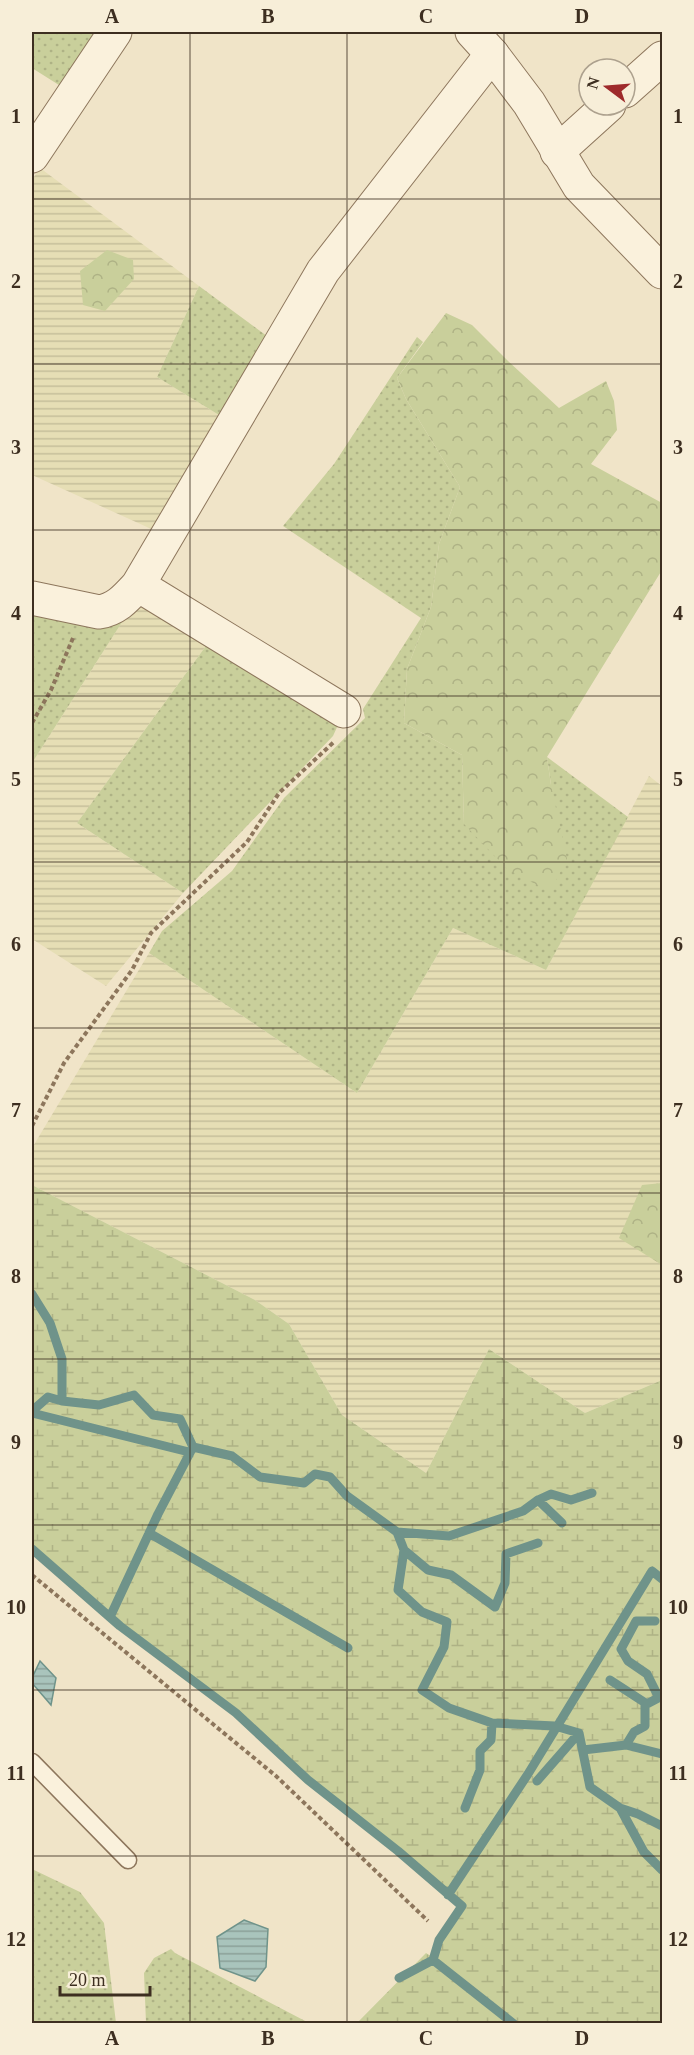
<svg xmlns="http://www.w3.org/2000/svg" width="694" height="2055" viewBox="0 0 694 2055" font-family="'Times New Roman',serif">
  <style>
    .farmland { fill: url(#farmland-rules) }
    .grass { fill: url(#grass-dots) }
    .forest { fill: url(#forest-crowns) }
    .wetland { fill: url(#wetland-marsh) }
    .water { fill: url(#water-rules); stroke: #6f938a; stroke-width: 1.5 }
    .lines { fill: none; stroke-linecap: round; stroke-linejoin: round }
    .stream { stroke: #6f938a; stroke-width: 9 }
    .service-casing { stroke: #8d765c; stroke-width: 19 }
    .minor-casing { stroke: #8d765c; stroke-width: 35 }
    .tertiary-casing { stroke: #8d765c; stroke-width: 35 }
    .path { stroke: #8d765c; stroke-width: 4; stroke-dasharray: 4.5 3; stroke-linecap: butt }
    .service { stroke: #faf1dc; stroke-width: 16 }
    .minor { stroke: #faf1dc; stroke-width: 33 }
    .tertiary { stroke: #faf1dc; stroke-width: 33 }
    .grid { fill: none; stroke: #3d2e20; stroke-width: 1.5; stroke-opacity: 0.55 }
    .neatline { fill: none; stroke: #3d2e20; stroke-width: 2 }
    .grid-label { font-size: 20px; text-anchor: middle; font-weight: bold; fill: #3d2e20 }
  </style>
  <defs>
    <pattern id="farmland-rules" width="6" height="5" patternUnits="userSpaceOnUse" patternTransform="scale(1.5)"><rect width="6" height="5" fill="#e6deb5"/><path d="M0 2.5h6" fill="none" stroke="#c6bf9b"/></pattern>
    <pattern id="grass-dots" width="8" height="8" patternUnits="userSpaceOnUse" patternTransform="scale(1.5)"><rect width="8" height="8" fill="#c9cf9b"/><path d="M2 2h.1M6 6h.1" fill="none" stroke="#aeb285" stroke-width="1.8" stroke-linecap="round"/></pattern>
    <pattern id="forest-crowns" width="20" height="18" patternUnits="userSpaceOnUse" patternTransform="scale(1.5)"><rect width="20" height="18" fill="#c9cf9b"/><path d="M2 6a3 3 0 1 1 6 0M12 15a3 3 0 1 1 6 0" fill="none" stroke="#aeb285"/></pattern>
    <pattern id="wetland-marsh" width="20" height="14" patternUnits="userSpaceOnUse" patternTransform="scale(1.5)"><rect width="20" height="14" fill="#c9cf9b"/><path d="M1 5h8M5 5V1M11 12h8M15 12V8" fill="none" stroke="#aeb285"/></pattern>
    <pattern id="water-rules" width="6" height="5" patternUnits="userSpaceOnUse" patternTransform="scale(1.5)"><rect width="6" height="5" fill="#a9c4bc"/><path d="M0 2.5h6" fill="none" stroke="#8ba098"/></pattern>
  </defs>
  <rect width="100%" height="100%" fill="#f0e4c8"/>
  <path class="farmland" d="M40,168L199,286L157,377L219,415L158,532L32,475V180Z
    M140,598L211,639L77,823L183,893L106,986L32,939V763L124,619Z
    M649,776L662,786V1380L585,1413L489,1349L426,1473L342,1415L289,1324L255,1300L32,1185V1148L149,953L357,1093L453,928L546,970Z"/>
  <path class="grass" d="M32,32H112L70,92L32,68Z
    M199,286L271,339L219,415L157,377Z
    M417,337L423,342L397,378L406,399L460,487L439,544L431,607L407,669L404,723L462,755L464,824L551,785L547,757L628,817L546,970L453,928L357,1093L149,953L162,931L232,871L284,798L365,718L363,709L421,618L283,526L334,464Z
    M32,599L124,619L32,763Z
    M211,639L338,725L333,736L183,893L77,823Z
    M32,1869L80,1892L104,1923L116,2023H32Z
    M171,1949L175,1953L309,2023H146L144,1973L154,1958Z"/>
  <path class="forest" d="M107,250L133,260L134,279L105,311L83,305L80,271Z
    M446,313L472,325L508,361L559,408L606,381L614,401L617,430L591,464L662,503V570L547,757L551,785L567,859L550,892L507,869L464,824L462,755L404,723L407,669L431,607L439,544L460,487L406,399L397,378Z
    M662,1183V1265L619,1238L642,1185Z"/>
  <path class="wetland" d="M32,1185L255,1300L289,1324L342,1415L426,1473L489,1349L585,1413L662,1380V2023H357L426,1953L434,1958L439,1940L461,1906L401,1853L308,1780L236,1713L120,1626L32,1549Z"/>
  <path class="water" d="M40,1661L56,1678L51,1705L32,1683V1678Z
    M244,1920L268,1929L266,1967L255,1981L220,1968L217,1937Z"/>
  <g class="lines">
    <path class="stream" d="M32,1294L50,1323L62,1359V1401L99,1405L134,1395L153,1415L180,1419L193,1447L232,1456L260,1477L304,1483L315,1474L330,1477L347,1496L397,1532L404,1550L398,1590L422,1612L447,1622L444,1647L422,1690L449,1708L492,1723L555,1726L579,1733L590,1787L620,1808L644,1852L662,1870
      M32,1411L48,1397L62,1401
      M32,1413L189,1452
      M538,1500L551,1494L571,1500L592,1493
      M397,1532L449,1536L523,1511L538,1500L562,1523
      M149,1533L348,1648
      M32,1549L120,1626L236,1713L308,1780L398,1851L462,1906L439,1940L433,1960L514,2024
      M404,1550L428,1570L451,1575L495,1607L505,1583L506,1554L538,1543
      M110,1617L158,1514L193,1447
      M655,1621H636L621,1649L628,1661L647,1674L659,1698
      M610,1680L647,1704
      M626,1745L662,1754
      M583,1750L626,1745L634,1732L645,1726V1705L662,1696
      M537,1781L579,1733
      M465,1808L480,1770V1751L491,1740L492,1723
      M620,1808L638,1814L662,1826
      M448,1895L528,1774L652,1571L662,1579
      M399,1978L433,1960"/>
    <defs>
      <path id="service" d="M32,1762L128,1860"/>
      <path id="minor" d="M625,91L662,58
        M557,152L609,105
        M32,156L115,32
        M138,585L344,711
        M32,598L99,612C117,609 126,598 138,585L323,271L492,54"/>
      <path id="tertiary" d="M472,32L492,54L529,103L579,186L662,272"/>
    </defs>
    <use href="#service" class="service-casing"/>
    <use href="#minor" class="minor-casing"/>
    <use href="#tertiary" class="tertiary-casing"/>
    <path class="path" d="M32,723L51,690L73,638
      M32,1126L64,1063L132,970L151,933L247,842L279,793L335,741
      M32,1575L276,1776L428,1921"/>
    <use href="#service" class="service"/>
    <use href="#minor" class="minor"/>
    <use href="#tertiary" class="tertiary"/>
  </g>
  <path class="grid" d="M190,32V2024M347,32V2024M504,32V2024M32,199H662M32,364H662M32,530H662M32,696H662M32,862H662M32,1028H662M32,1193H662M32,1359H662M32,1525H662M32,1690H662M32,1856H662"/>
  <rect width="694" height="2055" fill="none" stroke="#f7eed8" stroke-width="66"/>
  <g transform="translate(607 87) rotate(286)"><circle r="28" fill="#f7eed8" stroke="#ada18e" stroke-width="1.5"/>
  <path d="M0-4.5L10 22L0 15L-10 22Z" fill="#9e2a2b"/>
  <text y="-9" font-size="16" font-weight="bold" text-anchor="middle" fill="#3d2e20">N</text>
  </g>
  <path d="M60 1986v9h90v-9" fill="none" stroke="#3d2e20" stroke-width="3"/>
  <text x="69" y="1986" font-size="18" fill="#3d2e20" stroke="#f7eed8" stroke-width="4.5" paint-order="stroke">20 m</text>
  <rect x="33" y="33" width="628" height="1989" class="neatline"/>
  <g class="grid-label">
    <text x="112" y="23">A</text>
    <text x="268" y="23">B</text>
    <text x="426" y="23">C</text>
    <text x="582" y="23">D</text>
    <text x="16" y="123">1</text>
    <text x="678" y="123">1</text>
    <text x="16" y="288">2</text>
    <text x="678" y="288">2</text>
    <text x="16" y="454">3</text>
    <text x="678" y="454">3</text>
    <text x="16" y="620">4</text>
    <text x="678" y="620">4</text>
    <text x="16" y="786">5</text>
    <text x="678" y="786">5</text>
    <text x="16" y="951">6</text>
    <text x="678" y="951">6</text>
    <text x="16" y="1117">7</text>
    <text x="678" y="1117">7</text>
    <text x="16" y="1283">8</text>
    <text x="678" y="1283">8</text>
    <text x="16" y="1449">9</text>
    <text x="678" y="1449">9</text>
    <text x="16" y="1614">10</text>
    <text x="678" y="1614">10</text>
    <text x="16" y="1780">11</text>
    <text x="678" y="1780">11</text>
    <text x="16" y="1946">12</text>
    <text x="678" y="1946">12</text>
    <text x="112" y="2045">A</text>
    <text x="268" y="2045">B</text>
    <text x="426" y="2045">C</text>
    <text x="582" y="2045">D</text>
  </g>
</svg>
